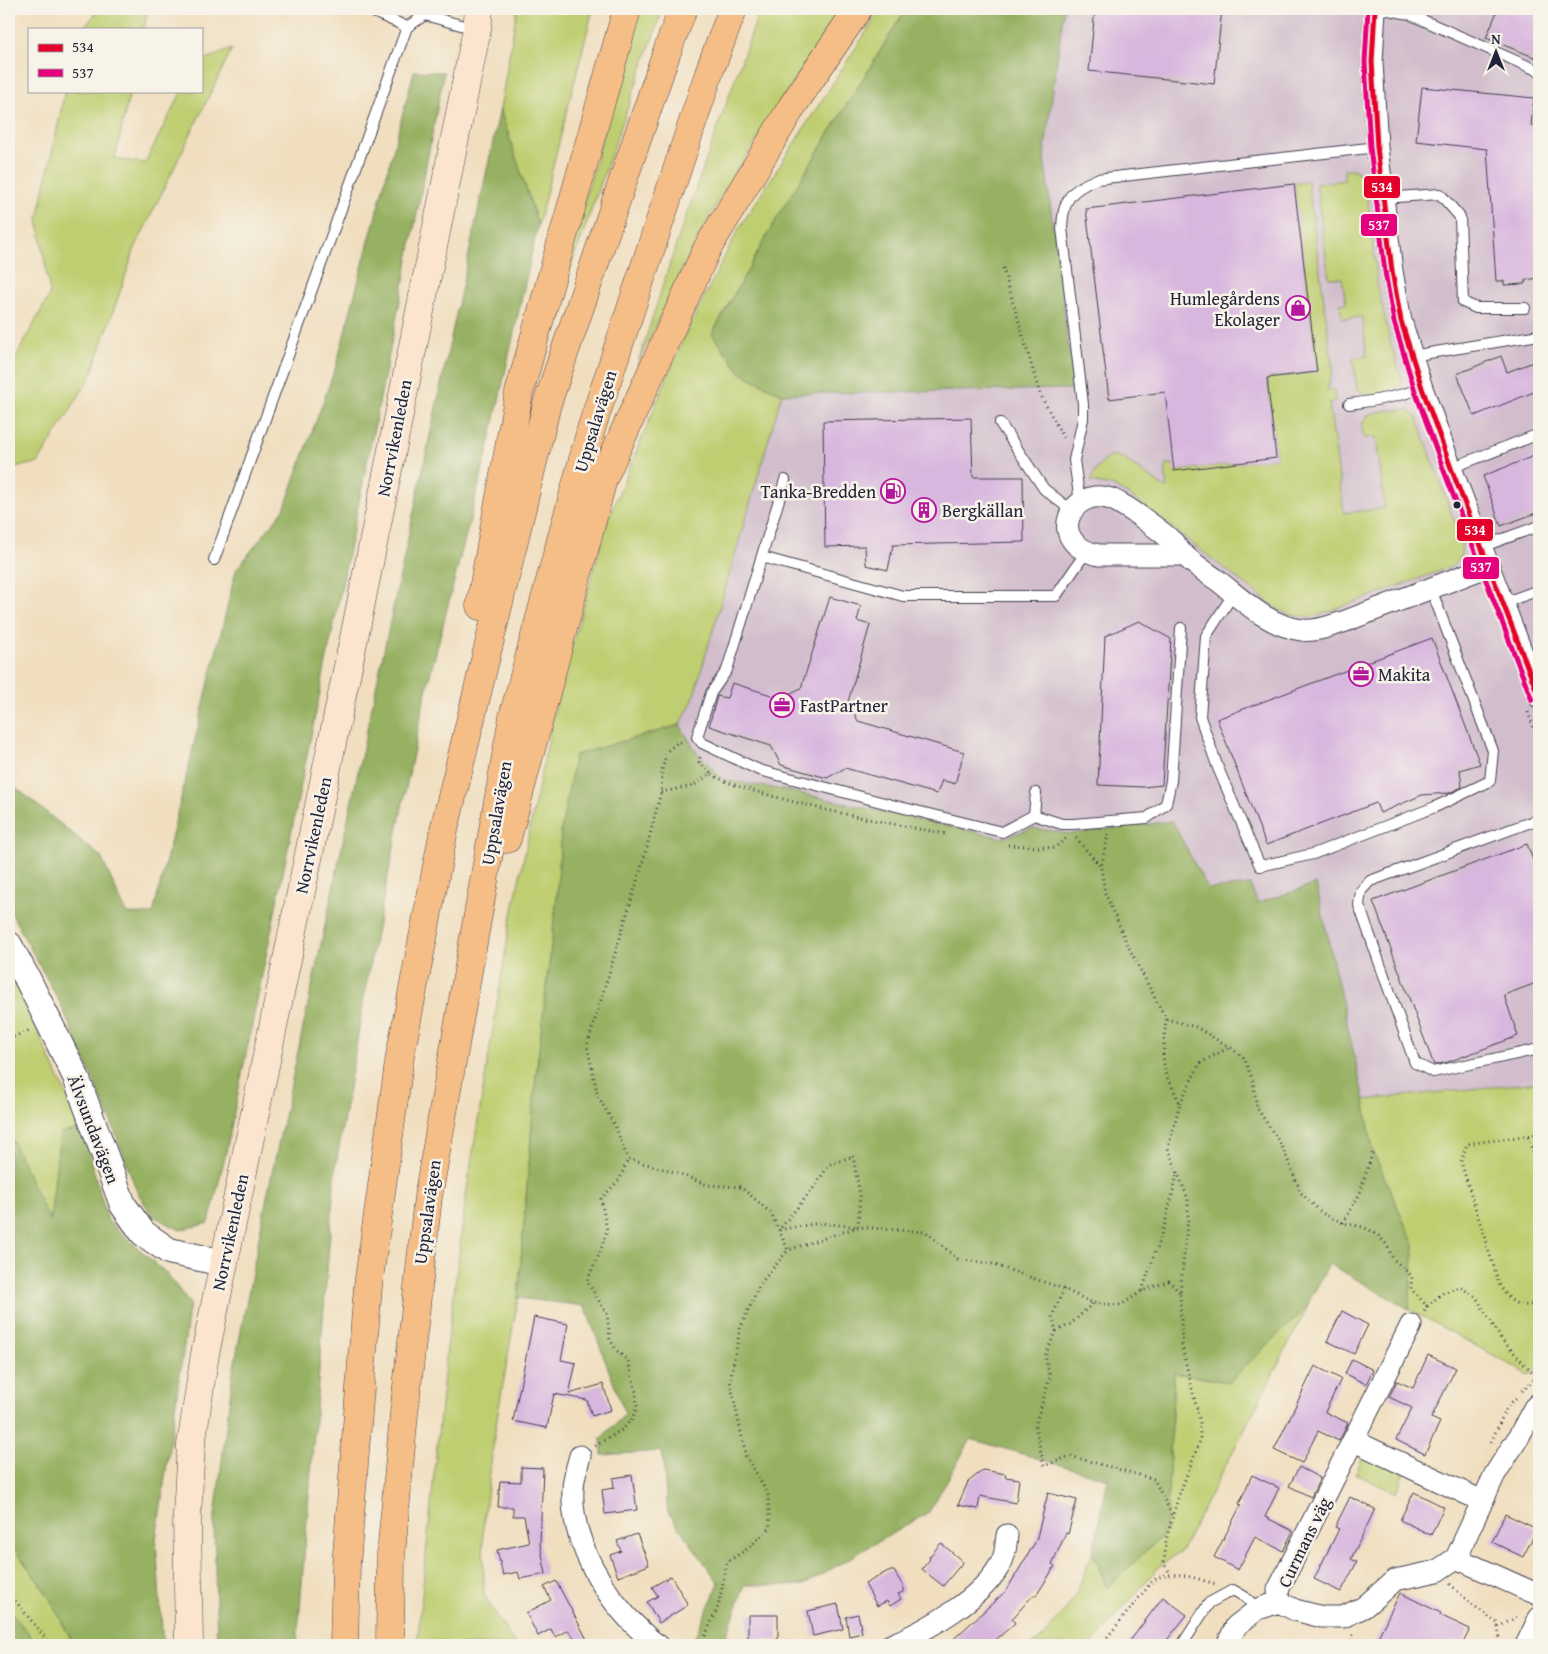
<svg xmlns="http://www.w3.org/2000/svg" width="1548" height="1654" viewBox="0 0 1548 1654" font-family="'Gentium Book Plus',serif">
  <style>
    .industrial { fill: #d1bdcc }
    .green { fill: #bece70; stroke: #707856 }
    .forest { fill: #96b162; stroke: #5c6a4e }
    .building { fill: #d8b7de }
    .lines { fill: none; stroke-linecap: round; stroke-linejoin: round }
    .service-casing { stroke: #413e4f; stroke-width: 12 }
    .minor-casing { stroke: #413e4f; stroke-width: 23 }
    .tertiary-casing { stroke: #413e4f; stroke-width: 28 }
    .secondary-casing { stroke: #413e4f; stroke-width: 29 }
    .motorway-casing { stroke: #413e4f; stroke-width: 29 }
    .path { stroke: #413e4f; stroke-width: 3; stroke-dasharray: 1 4; stroke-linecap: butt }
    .service { stroke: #fff; stroke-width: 10 }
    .minor { stroke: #fff; stroke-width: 21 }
    .tertiary { stroke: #fff; stroke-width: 26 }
    .secondary { stroke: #fbe5cf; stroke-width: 28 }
    .motorway { stroke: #f6be87; stroke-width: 28 }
    .bus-1-casing { stroke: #f7f3e8; stroke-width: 9 }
    .bus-2-casing { stroke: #f7f3e8; stroke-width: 9 }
    .bus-1 { stroke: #e4002b; stroke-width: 5 }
    .bus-2 { stroke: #e5007d; stroke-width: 5 }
    .bus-dot { fill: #22223b; stroke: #f7f3e8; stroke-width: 2 }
    .labels { text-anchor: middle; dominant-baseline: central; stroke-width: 5; stroke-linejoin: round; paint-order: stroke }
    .poi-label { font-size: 18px; fill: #22223b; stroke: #f7f3e8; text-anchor: start }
    .street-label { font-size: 18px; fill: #22223b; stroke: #f7f3e8 }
    .line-badge { stroke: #f7f3e8; stroke-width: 2 }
    .badge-label { font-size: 14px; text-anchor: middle; font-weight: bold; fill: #fff }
  </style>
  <rect width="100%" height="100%" fill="#f7f3e8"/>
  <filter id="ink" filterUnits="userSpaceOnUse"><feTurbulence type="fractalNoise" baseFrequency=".02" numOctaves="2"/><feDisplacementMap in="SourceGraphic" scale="10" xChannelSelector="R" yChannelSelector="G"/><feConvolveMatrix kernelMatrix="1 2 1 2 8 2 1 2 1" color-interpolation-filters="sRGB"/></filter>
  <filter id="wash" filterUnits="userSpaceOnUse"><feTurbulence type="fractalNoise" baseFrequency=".0096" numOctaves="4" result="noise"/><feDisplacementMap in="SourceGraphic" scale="20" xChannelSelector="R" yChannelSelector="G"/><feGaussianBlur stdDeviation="1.12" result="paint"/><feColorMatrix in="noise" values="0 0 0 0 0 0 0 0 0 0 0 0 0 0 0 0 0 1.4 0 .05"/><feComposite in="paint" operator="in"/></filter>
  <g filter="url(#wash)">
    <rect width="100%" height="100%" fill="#f0debe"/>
    <path class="industrial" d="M1064,9H1539V1082L1364,1100L1316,884L1258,903L1250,885L1208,889L1172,821L1072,834L1033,828L1002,838L790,791L724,780L698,754L680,725L692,702L782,394L1074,389L1044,156Z"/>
    <path class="green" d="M100,9H148L144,29H82Z
      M517,9H593L538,225L500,109Z
      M638,9H663L547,334Z
      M760,9H841L721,196L694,245L637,365L678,239Z
      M881,9H906L777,218L712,334L741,373L782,394L692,702L680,725L575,755L561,831L557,897L536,1075L518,1298L495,1430L483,1529L484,1595L515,1645H417L446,1355L468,1182L510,924L557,698L608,519L684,337L738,230Z
      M232,49L135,248L91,376L38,463L9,468V370L50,294L38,219L65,91H130L115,159L145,163L182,91H201V61Z
      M1344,169H1353L1365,177L1378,288L1392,348L1402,380L1394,394C1380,397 1370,398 1357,389L1353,358L1367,356L1362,317L1342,319L1340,304L1346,303L1342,278H1329L1316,184L1344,180Z
      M1308,181L1333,370L1327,390L1334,389L1335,402L1329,403L1344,513L1385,508L1376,437L1363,438L1362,426L1365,418C1377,409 1394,410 1409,410L1418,419L1461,540C1463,552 1461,560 1451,567L1314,617C1300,616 1288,616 1276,608L1129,495L1112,486L1091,482C1093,470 1102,463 1111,455L1121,457L1167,489L1165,465L1173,464L1175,471L1276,458L1267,378L1317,372L1294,184Z
      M9,968L82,1129L60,1133L50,1223L9,1134Z
      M1539,1082V1369L1529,1375L1409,1309L1414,1245L1373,1151L1364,1100Z
      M1308,1306L1182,1550L1157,1569L1091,1645H1032L1042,1638L1074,1599L1093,1552L1107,1588L1166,1532L1174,1373L1229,1382Z
      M1364,1454L1405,1473L1396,1493L1355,1474Z
      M9,1541L49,1597L74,1645H35L30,1635L9,1610Z"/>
    <path class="forest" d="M906,9H1064L1044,156L1074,389L782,394L741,373L712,334L777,218Z
      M414,71L444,72L404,281L226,1152L209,1223L180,1230L153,1216L137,1192L111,1121L61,1005L9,909V782L101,857L127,914H153L236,570L284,509L336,366Z
      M500,109L538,225L489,445L426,691L370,963L335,1171L297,1645H217L214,1524L233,1372L267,1196Z
      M680,725L698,754L724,780L790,791L1002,838L1033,828L1072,834L1172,821L1208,889L1250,885L1258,903L1316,884L1364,1100L1373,1151L1414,1245L1409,1309L1329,1264L1306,1308L1229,1382L1174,1373L1166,1532L1107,1588L1093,1552L1108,1479L971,1439L929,1512L804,1585H745L723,1645H691L719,1583L668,1512L662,1451L602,1455L601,1438L625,1414L585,1306L518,1298L536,1075L557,897L561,831L575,755Z
      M82,1129L108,1221L167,1274L190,1304L156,1540L163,1645H74L49,1597L9,1541V1134L50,1222L60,1133Z
      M9,1610L30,1635L35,1645H9Z"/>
    <g id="blocks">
      <path class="building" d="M1095,9H1222L1214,84L1089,71Z
        M1498,9H1539V59L1486,38Z
        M1422,87L1534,98L1531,126H1539V278L1526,280L1525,284L1504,285V281H1496L1487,149L1416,141Z
        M1294,184L1317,372L1267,378L1276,458L1174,471L1165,392L1109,399L1086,209Z
        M1501,356L1507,372L1539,360V390L1474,416L1457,374Z
        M971,418L973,477H1023L1024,542L893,545L888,570L866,565L865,546L825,547L823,421Z
        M1539,454V512L1501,526L1483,476Z
        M830,597L861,606L857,621L870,625L848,702L858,721L964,752L955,784L942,780L937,794L845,768L827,778L781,765L771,746L709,726L717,696L727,698L732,683L781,698L801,688Z
        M1139,621L1171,639L1162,785L1143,787L1098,785L1105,636Z
        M1432,638L1480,764L1460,770L1462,787L1449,793L1422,795L1380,813L1376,803L1266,845L1217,719Z
        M1527,844L1539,876V982L1504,995L1518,1036L1448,1062L1434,1065L1373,901Z
        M1342,1311L1368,1325L1354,1354L1327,1341Z
        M534,1317L568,1324L561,1360L576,1363L569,1394L603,1384L611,1410L592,1416L587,1400L554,1394L547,1428L513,1421Z
        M1428,1355L1456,1368L1431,1418L1440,1422L1425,1454L1396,1440L1412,1408L1389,1397L1397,1381L1413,1388Z
        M1352,1359L1373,1370L1366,1384L1345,1374Z
        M1315,1366L1341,1379L1325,1412L1348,1423L1339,1441L1318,1431L1302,1463L1274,1450Z
        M521,1467L543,1468L540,1544L546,1574L520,1579L518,1572L503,1575L497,1550L529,1543L524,1516H513V1507H498L500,1481L521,1482Z
        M1299,1467L1320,1478L1311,1497L1289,1486Z
        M983,1470L1006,1474L1005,1477L1019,1479L1016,1503L980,1496L978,1509L958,1505L968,1482Z
        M632,1475L637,1510L605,1514L602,1490L614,1488L613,1478Z
        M1252,1475L1279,1488L1265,1517L1293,1531L1283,1551L1255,1537L1238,1570L1214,1557L1241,1505L1239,1504Z
        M1414,1492L1444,1507L1431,1535L1400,1520Z
        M1048,1493L1077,1500L1068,1534L1066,1533L1052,1564L1055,1566L1036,1596L1033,1595L1012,1619L1015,1623L990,1645H947L1006,1591L1036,1541Z
        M1350,1497L1375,1509L1351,1559L1357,1562L1341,1592L1314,1579L1339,1529L1335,1527Z
        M1505,1514L1537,1529L1523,1557L1492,1542Z
        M637,1534L649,1565L618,1577L610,1555L621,1551L617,1541Z
        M941,1543L963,1562L943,1586L922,1569L930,1559L929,1557Z
        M888,1571H894L903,1586V1592L898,1594L901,1599L890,1606L887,1601L877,1606L865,1584Z
        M671,1576L688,1605L659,1623L647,1602L658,1596L652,1587Z
        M556,1581L590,1645H580L568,1630L555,1637L551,1629L538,1636L526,1613L551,1600L544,1587Z
        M1400,1593L1441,1613L1440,1615L1470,1629L1462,1645H1374Z
        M1163,1597L1187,1615L1163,1645H1127Z
        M838,1604L843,1629L813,1636L808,1611Z
        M858,1614L862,1633L849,1636L846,1617Z
        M748,1615H778V1640H748Z"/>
    </g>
  </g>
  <g filter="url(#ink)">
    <use href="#blocks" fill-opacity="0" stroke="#413e4f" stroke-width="1"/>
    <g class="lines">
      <defs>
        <path id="service" d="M367,9L407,27L425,15
          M1384,9L1409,14L1539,71
          M425,15L475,29
          M1383,198L1440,194L1460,217L1463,302L1476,308H1525
          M1411,356L1539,335
          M1349,404C1374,401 1398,397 1422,388
          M1000,423L1044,489L1072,511
          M1451,468L1539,434
          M785,480L727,670L711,693L697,737L702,743L759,770L896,806L1002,832L1034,815
          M1080,502L1074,460L1083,419V404L1062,228C1063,199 1070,190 1097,179L1377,147
          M1481,547L1539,526
          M762,557L903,596H1056L1086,552
          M214,560L407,27
          M1234,593L1206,636L1200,717L1218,768L1260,866L1313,854L1435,807L1490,781L1493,751L1431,589
          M1503,603L1539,590
          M1036,793L1034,815L1062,824H1073L1147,818L1166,804L1171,781L1181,628
          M1539,819L1370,881L1361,891L1359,905L1415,1063L1433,1072L1539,1049
          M1182,1645L1209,1603L1233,1590L1245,1597L1258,1609"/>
        <path id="minor" d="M1375,9L1372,62L1377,147L1392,271L1401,321L1422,388L1451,468L1539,697
          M1184,555H1099C1044,544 1070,485 1111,499C1126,505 1163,532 1174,543C1177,547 1180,552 1184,555C1193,564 1206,572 1217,580C1243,600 1268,626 1302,630C1315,632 1330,626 1343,622L1489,566
          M1411,1325L1278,1590L1279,1602L1295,1610L1322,1617H1343L1364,1607L1395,1580L1437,1571L1456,1558L1495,1474L1518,1438L1534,1408L1539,1403
          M1354,1441L1482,1501
          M580,1456C577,1467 573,1478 573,1490C570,1540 605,1598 641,1631C646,1636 652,1642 658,1645
          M1456,1558L1539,1595
          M891,1645C926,1631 985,1597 1002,1561C1006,1553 1006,1543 1007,1535
          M1227,1645L1236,1626L1258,1609L1279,1602
          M1526,1645L1539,1618"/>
        <path id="tertiary" d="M9,945L28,980L76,1077L123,1205L143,1233L169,1251L223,1263"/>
        <path id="secondary" d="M189,1645L187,1516L191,1445L205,1354L357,623L477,29L479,9"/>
        <path id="motorway" d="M480,606L519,393L627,9
          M507,839L603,479L707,249L793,105L858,9
          M344,1645L346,1566L368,1286L400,1056L444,830L547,404L666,54L683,9
          M390,1645L391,1554L404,1414L428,1197L513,717L592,426L711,67L733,9"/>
      </defs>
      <use href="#service" class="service-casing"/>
      <use href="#minor" class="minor-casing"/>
      <use href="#tertiary" class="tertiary-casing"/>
      <use href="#secondary" class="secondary-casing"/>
      <use href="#motorway" class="motorway-casing"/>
      <path class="path" d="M1003,268L1040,394L1065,441
        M1528,712L1539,742
        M686,741L677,743L667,751L662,770L661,792L644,858L587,1046L598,1096L615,1126L628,1159L678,1173L707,1185L741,1187L771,1213L788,1250L858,1227L926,1232L958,1259L992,1264L1064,1289L1093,1303L1121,1305L1142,1291L1169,1281L1180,1293
        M700,757L699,762L711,774
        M661,792L693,786L711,774C730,785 751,790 772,796C829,812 887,823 946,834
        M1108,834L1101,868L1105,893L1128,946L1166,1019L1163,1056L1165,1073L1180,1103L1168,1148L1188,1199V1218L1180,1293L1182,1347L1200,1422V1441L1178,1498L1166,1540L1164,1564L1171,1574
        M1076,838L1101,867
        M1008,845L1054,848L1068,837
        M1166,1019L1196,1027L1229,1047
        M9,1039L30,1030
        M1180,1103L1200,1063L1230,1047L1243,1057L1253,1081L1257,1108L1282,1146L1301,1193L1322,1213L1343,1223L1363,1227L1377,1234L1387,1245L1393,1259L1412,1276L1411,1289L1427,1306L1424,1312
        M1539,1134L1467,1144L1461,1162L1499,1284C1511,1303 1517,1309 1539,1303
        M1528,1137L1539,1171
        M853,1156L860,1196L858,1227L819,1223L779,1230L815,1186L829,1165Z
        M1343,1223L1360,1193L1373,1151
        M1064,1289L1052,1316L1056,1331L1045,1356L1050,1378L1035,1425L1044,1466L1070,1456L1154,1479L1173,1517
        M1142,1291L1165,1223L1177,1175
        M1427,1306L1443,1293L1460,1287L1476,1297L1502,1340L1537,1377
        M1056,1331L1071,1324L1093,1303
        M1522,1391L1539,1375
        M1491,1442L1507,1407L1518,1396
        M595,1446L623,1429L632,1419L637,1407L636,1392L628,1361L616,1350L610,1339L607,1314L587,1281L600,1252L607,1230L601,1199L620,1179L628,1159
        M1450,1584L1469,1602L1497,1623L1500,1639L1498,1645
        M9,1593L47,1640L50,1645
        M1498,1627L1519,1616
        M701,1645L718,1607L727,1562L747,1549L770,1528L768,1494L746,1456L730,1381L740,1329L760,1284L788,1250
        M1101,1645L1151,1583C1168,1566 1196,1579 1216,1584
        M1349,1645L1354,1632"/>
      <use href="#service" class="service"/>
      <use href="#minor" class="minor"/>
      <use href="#tertiary" class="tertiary"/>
      <use href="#secondary" class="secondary"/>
      <use href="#motorway" class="motorway"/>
      <defs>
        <path id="bus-1" d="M1375,9L1372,62L1377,147L1392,271L1401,321L1422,388L1451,468L1539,697"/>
        <path id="bus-2" d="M1368,9L1365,62L1370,147L1385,272L1394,322L1415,391L1444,471L1532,700"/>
      </defs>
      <use href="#bus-1" class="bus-1-casing"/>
      <use href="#bus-2" class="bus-2-casing"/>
      <use href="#bus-1" class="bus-1"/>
      <use href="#bus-2" class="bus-2"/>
    </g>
  </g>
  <defs>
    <symbol id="shop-ring" viewBox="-11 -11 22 22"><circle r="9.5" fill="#f7f3e8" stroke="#b5179e" stroke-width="1.5"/><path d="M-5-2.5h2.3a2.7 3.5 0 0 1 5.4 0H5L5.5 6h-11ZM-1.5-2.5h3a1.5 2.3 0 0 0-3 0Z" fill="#b5179e"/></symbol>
    <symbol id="fuel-ring" viewBox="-11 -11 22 22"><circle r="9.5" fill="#f7f3e8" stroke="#b5179e" stroke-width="1.5"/><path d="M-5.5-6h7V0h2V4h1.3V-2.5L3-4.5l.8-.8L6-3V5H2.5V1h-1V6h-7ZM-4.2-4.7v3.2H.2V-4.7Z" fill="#b5179e"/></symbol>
    <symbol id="building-ring" viewBox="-11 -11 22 22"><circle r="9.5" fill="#f7f3e8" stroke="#b5179e" stroke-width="1.5"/><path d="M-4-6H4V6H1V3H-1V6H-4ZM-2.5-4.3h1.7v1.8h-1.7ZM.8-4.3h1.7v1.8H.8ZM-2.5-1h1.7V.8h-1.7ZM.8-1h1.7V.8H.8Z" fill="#b5179e"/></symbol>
    <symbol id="office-ring" viewBox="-11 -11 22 22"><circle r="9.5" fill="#f7f3e8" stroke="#b5179e" stroke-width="1.5"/><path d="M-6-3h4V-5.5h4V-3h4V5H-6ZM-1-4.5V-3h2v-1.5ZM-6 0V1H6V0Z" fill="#b5179e"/></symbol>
  </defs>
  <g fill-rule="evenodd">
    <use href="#shop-ring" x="1284" y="294" width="28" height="28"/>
    <use href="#fuel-ring" x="879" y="477" width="28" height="28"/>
    <use href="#building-ring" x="910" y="496" width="28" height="28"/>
    <use href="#office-ring" x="1347" y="660" width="28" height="28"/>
    <use href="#office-ring" x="768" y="691" width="28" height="28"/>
  </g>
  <circle class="bus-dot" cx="1457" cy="505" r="4.5"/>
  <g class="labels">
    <g class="poi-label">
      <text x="1280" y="298" text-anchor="end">Humlegårdens<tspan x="1280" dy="21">Ekolager</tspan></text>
      <text x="876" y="491" text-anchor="end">Tanka-Bredden</text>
      <text x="942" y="510">Bergkällan</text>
      <text x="1378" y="674">Makita</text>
      <text x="800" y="705">FastPartner</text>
    </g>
    <g class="street-label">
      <text transform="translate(595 421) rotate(-73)">Uppsalavägen</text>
      <text transform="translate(394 438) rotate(-79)">Norrvikenleden</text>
      <text transform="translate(496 813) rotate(-80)">Uppsalavägen</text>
      <text transform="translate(313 835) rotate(-78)">Norrvikenleden</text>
      <text transform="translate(94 1129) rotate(69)">Älvsundavägen</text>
      <text transform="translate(427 1212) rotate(-82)">Uppsalavägen</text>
      <text transform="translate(230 1232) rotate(-78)">Norrvikenleden</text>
      <text transform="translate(1304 1542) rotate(-64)">Curmans väg</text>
    </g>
  </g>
  <g class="line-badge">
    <rect x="1363" y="175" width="38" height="24" rx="5" fill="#e4002b"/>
    <rect x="1360" y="213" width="38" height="24" rx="5" fill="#e5007d"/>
    <rect x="1456" y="518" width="38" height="24" rx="5" fill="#e4002b"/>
    <rect x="1462" y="556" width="38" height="24" rx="5" fill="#e5007d"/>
  </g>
  <g class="badge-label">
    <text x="1382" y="192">534</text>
    <text x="1379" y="230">537</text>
    <text x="1475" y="535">534</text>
    <text x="1481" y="572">537</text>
  </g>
  <rect width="1548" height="1654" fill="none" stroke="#f7f3e8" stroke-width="30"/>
  <rect x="28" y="28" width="175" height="65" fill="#f7f3e8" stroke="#a29fa3"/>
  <rect x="38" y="44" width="25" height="8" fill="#e4002b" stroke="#a29fa3"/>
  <text x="72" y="52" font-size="15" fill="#22223b">534</text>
  <rect x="38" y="69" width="25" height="8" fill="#e5007d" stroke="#a29fa3"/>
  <text x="72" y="78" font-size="15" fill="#22223b">537</text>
  <g transform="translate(1496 52)" stroke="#f7f3e8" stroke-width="4" paint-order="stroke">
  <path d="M0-4L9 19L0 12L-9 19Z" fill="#22223b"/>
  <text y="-8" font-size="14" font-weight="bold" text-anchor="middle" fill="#22223b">N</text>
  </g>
</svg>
